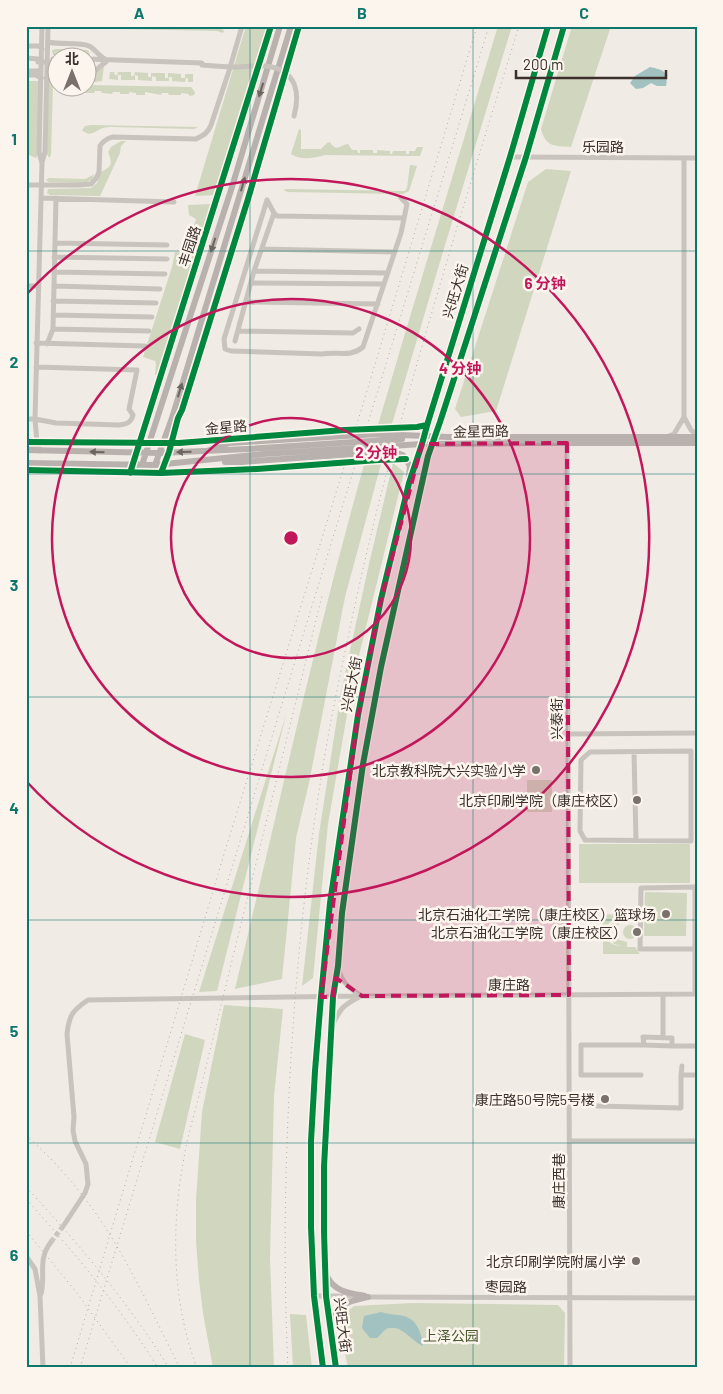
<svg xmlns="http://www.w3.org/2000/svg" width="723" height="1394" viewBox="0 0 723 1394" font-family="Barlow,'Noto Sans SC',sans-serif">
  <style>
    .green { fill: #d1d6bf }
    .water { fill: #a1c2c1 }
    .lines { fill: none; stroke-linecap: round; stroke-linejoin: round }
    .minor-tunnel { stroke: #ccc6c0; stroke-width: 5; stroke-dasharray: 5 2.5; stroke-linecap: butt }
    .minor { stroke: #c9c3be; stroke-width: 5 }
    .major { stroke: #b8b1ad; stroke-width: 6 }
    .rail { stroke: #b1aca8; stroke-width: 1; stroke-dasharray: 1 4; stroke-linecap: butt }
    .minor-bridge { stroke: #c9c3be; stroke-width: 5 }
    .cycleway-casing { stroke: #fbf5ee; stroke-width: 9 }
    .cycleway { stroke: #00873e; stroke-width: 6 }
    .oneway { fill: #6d645f }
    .marked { fill: #c2185b; fill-opacity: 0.2; stroke: #c2185b; stroke-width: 4; stroke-dasharray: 10 6; stroke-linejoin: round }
    .grid { fill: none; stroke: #0f766e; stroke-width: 1; stroke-opacity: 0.55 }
    .ring { fill: none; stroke: #c2185b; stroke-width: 2.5 }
    .poi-dot { fill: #7a716c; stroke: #fbf5ee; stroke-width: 2 }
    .labels { text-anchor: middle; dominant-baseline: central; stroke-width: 5; stroke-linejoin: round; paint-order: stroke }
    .street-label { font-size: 14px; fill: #3b302b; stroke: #fbf5ee }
    .poi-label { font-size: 14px; fill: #3b302b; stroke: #fbf5ee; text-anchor: end }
    .park-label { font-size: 14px; fill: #4a5a2e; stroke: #fbf5ee }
    .centre { fill: #c2185b; stroke: #fbf5ee; stroke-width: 2.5 }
    .ring-label { font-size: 15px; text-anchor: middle; font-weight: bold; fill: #c2185b; stroke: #fbf5ee; stroke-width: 5; stroke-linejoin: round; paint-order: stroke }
    .neatline { fill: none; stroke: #0f766e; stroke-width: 2 }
    .grid-label { font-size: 16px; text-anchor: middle; font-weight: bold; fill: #0f766e }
  </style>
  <rect width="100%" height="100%" fill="#f0ebe5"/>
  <path class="green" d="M69,26L217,28L221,26V28L224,31L223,33L217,31L71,28Z
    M246,26H267L217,195L195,196Z
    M498,26H512L445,245L392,424L378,425L406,330Z
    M572,26H611L571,147C554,146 546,147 541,129Z
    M57,49L87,50L89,52L90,55L88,57L53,55L52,50Z
    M104,66L102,81L95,82H88V78L92,77Z
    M110,72H114L115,75H117L118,72H131V76H134L135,72L148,73V77H151V73H165V78H168V73L181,74V78H185V74H193V82H188V78H186L185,82L172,81V77H169V81H156V77L152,76V81L138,80V76L135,75V80H121V75H118V80L109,79Z
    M51,77H57V81H54L53,83L51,155L49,158L47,154L49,80Z
    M28,81H39L37,156L36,158L29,155L27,152Z
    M88,85L191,87L195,92L194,95L190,96L188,94L181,93V95H169L168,93H162L161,95L145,92V95H136V93L129,92V94H120V92H113L112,94L102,93L101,91H95L94,93H86L82,91V88H88Z
    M91,125L198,127L194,129L112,127C109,127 105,127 103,128C94,131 91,138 82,130L85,126Z
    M299,129L301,130V149H321L327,143L330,142C337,153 340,145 348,144L352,150H357L358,153H360V150H373V153H377V150L390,151V154H392L393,151H406V154H409V151H415L417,147H423L420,156H415L325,155C314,158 301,161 291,154Z
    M121,141H126L121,146L120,153L100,196L50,195L47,193L48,189H49L91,188L97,183L101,172C112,166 113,164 108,152L111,147Z
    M410,165L417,166L409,191L403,194L287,192L284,190L285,189H288L401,191H405L407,188Z
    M546,169L571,171L496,411L461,417L455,409L528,182Z
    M95,174L91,180L85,183L49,182L46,180L49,178L85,179Z
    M212,204L214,206V208L160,377L155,375L156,364L155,361L143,357L172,267L175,252L185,253L196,219L189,215L188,205Z
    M393,463L404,472L353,680L328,824L313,978L302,986L319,834L341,692L369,564Z
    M381,464L345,597L309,783L296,838L282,979L235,989C277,814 315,638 364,465Z
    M286,715L217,991L199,992Z
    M527,780H552V812H527Z
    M579,844H690V883H579Z
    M645,892L687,893L686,936H644Z
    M602,914L620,915C613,918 610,921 606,928H602Z
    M628,917V923C622,923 618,922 616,929L610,928C613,919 619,917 628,917Z
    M623 932a7 7 0 1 1 14 0a7 7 0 1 1-14 0Z
    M609,935H616L619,940L627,942V947H635L640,954H603V938L614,945L623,946L614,944Z
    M224,1005L283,1009L274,1096L270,1258L274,1368H213L203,1313L199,1280L196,1241V1200L202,1112Z
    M185,1034L205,1040L180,1149L155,1142Z
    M412,1303L558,1305L565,1313L564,1368H348L338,1319L354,1306Z
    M290,1314L306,1315L312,1368H293Z"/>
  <path class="water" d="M650,67C662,70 669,70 666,86H657L651,83L643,88L636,89L630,83L635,76Z
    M381,1312C387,1314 392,1314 397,1315C416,1316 421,1330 423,1346C411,1341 401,1323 386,1329C383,1331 380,1336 377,1338H370L362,1328L364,1316Z"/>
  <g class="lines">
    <path class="minor-tunnel" d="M51,1242L64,1225"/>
    <path class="minor" d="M48,42C60,45 79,42 89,46C95,49 99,56 105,59
      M26,46H39L42,49
      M26,58L38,59
      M53,59H58
      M88,59L202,63
      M26,71H41
      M26,75H36L41,78
      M88,75C95,73 99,66 106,62
      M46,78L50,75H58
      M510,157L697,158
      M684,158V417L691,430L697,435
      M42,162L45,152L48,26
      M26,185H79L91,184L97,177L99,172L100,146C103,141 106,139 112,137L196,139C204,135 208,133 211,125L229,71L242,26
      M41,198L174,202
      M267,200L224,339L225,349L231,351L322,354C338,351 350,358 363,347L401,233L407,204L401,198
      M267,200L274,213L277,216L404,218
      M55,243L167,245
      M262,249L395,252
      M54,257L167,259
      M254,271L388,273
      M54,272L165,274
      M251,283L384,284
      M26,286H38
      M54,286L160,289
      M53,301L156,303
      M246,302L378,304
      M53,315L152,317
      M53,329L149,331
      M238,331L353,333L359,329
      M235,341L254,271L274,213
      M36,343L145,346
      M47,344L53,329L56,198
      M26,419H35L56,423L119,425C127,424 131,423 133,415L129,409L137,370L36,367
      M669,436L674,434L684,417
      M26,443L39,450
      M567,443L570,1368
      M40,451L37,442L35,419L42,163L39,152L42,26
      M26,470H34
      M568,734L697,733
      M691,751V841L585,840L580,831L581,760L590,752Z
      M634,752L636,840
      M695,887V994
      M695,949H640L641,888L697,887
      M339,970C342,983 350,989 362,996
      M663,995V1038
      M332,1026C340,1009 342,1006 359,997
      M672,1046H697
      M641,1075H581V1045H644L643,1037L672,1038V1046L644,1045
      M681,1075H697
      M597,1106L681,1108V1075L682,1066
      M570,1141H697
      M64,1225L85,1193L88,1184L86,1164L75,1141L73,1130L74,1117L67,1034C69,1015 73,1010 88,1000L362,996L697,994
      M26,1256L35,1269L40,1296L43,1368
      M41,1294C46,1274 37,1260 51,1242
      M314,1296H356
      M365,1297L697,1298"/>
    <path class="major" d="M26,450L160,453L247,449L402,439
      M387,450L403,455L410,466L409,476
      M207,451L229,443L378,434L448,437H697
      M225,462H241L383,452L394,448
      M26,463L155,465L263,454L422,444L525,443H697
      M142,465L232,187L280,26
      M155,465L172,418L291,26
      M327,1276C334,1292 350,1293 365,1296
      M332,1324C335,1303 351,1301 368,1297
      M323,1368L314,1296L311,1227V1141L315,1071L321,997L330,903L358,715L381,599L409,483L422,444L428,422L510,157L548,26
      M336,1368L326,1296L324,1232V1167L333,997L338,966L342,913L363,764L381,667L428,456L440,422L526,157L564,26"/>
    <path class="rail" d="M26,1135C56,1162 83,1193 105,1227C134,1272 156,1321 180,1368
      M26,1187C78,1243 128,1302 169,1368
      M26,1199C74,1252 120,1307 158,1368
      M26,1231L77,1293L131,1368
      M70,1368L225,851L344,467L477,26
      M80,1368C215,920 353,474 489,26
      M197,1368C171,1299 171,1224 185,1152C189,1129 197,1106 202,1083C215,1030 228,977 241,924C268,815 295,705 322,596
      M288,1368C283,1264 285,1161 291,1058C298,942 311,825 333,710C347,640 362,570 379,502C421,342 470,184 519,26"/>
    <path class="minor-bridge" d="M38,62H53
      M202,65C214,66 225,67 237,67C248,67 260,64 272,67C297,73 300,94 294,116"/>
    <defs>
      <path id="cycleway" d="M26,442L179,443L344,430L417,427L427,425
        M26,470L161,473L257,469L378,460L406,459
        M130,473L271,26
        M161,473L169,452L178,418L182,410L248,199L299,26
        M323,1368L314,1296L311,1227V1141L315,1071L321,997L330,903L358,715L381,599L409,483L422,444L428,422L510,157L548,26
        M336,1368L326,1296L324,1232V1167L333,997L338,966L342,913L363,764L381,667L428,456L440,422L526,157L564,26"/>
    </defs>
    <use href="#cycleway" class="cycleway-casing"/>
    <use href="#cycleway" class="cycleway"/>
  </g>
  <defs><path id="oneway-solid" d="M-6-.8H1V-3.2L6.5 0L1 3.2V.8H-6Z" transform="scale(1.25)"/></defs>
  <g class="oneway">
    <use href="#oneway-solid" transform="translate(261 90) rotate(107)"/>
    <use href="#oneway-solid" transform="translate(243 184) rotate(-74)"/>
    <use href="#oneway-solid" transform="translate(213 245) rotate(108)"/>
    <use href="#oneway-solid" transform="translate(180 390) rotate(-73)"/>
    <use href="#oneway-solid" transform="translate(97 452) rotate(-179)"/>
    <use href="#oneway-solid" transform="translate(184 452) rotate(178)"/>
  </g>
  <path class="marked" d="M567,443L569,995L362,996L336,978L333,997H321L358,715L381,599L422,444Z"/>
  <path class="grid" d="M250,26V1368M473,26V1368M26,251H697M26,474H697M26,697H697M26,920H697M26,1143H697"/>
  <g class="ring">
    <circle cx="291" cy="538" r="120"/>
    <circle cx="291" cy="538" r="239"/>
    <path d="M26 295A359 359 0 1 1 26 781"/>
  </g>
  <g class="poi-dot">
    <circle cx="536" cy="770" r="5"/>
    <circle cx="637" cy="800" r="5"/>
    <circle cx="666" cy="914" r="5"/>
    <circle cx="637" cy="932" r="5"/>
    <circle cx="605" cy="1099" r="5"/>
    <circle cx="636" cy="1261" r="5"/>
  </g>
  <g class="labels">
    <g class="street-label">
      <text x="603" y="146">乐园路</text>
      <text transform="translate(189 246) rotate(-72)">丰园路</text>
      <text transform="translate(455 291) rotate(-73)">兴旺大街</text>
      <text transform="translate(226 427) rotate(-5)">金星路</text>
      <text transform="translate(481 431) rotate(-1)">金星西路</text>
      <text transform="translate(351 684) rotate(-79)">兴旺大街</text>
      <text transform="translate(556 719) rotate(-90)">兴泰街</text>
      <text x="509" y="984">康庄路</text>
      <text transform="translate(558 1181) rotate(-90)">康庄西巷</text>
      <text x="506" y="1286">枣园路</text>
      <text transform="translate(343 1325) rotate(83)">兴旺大街</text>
    </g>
    <g class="poi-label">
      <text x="526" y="770">北京教科院大兴实验小学</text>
      <text x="627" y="800">北京印刷学院（康庄校区）</text>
      <text x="656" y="914">北京石油化工学院（康庄校区）篮球场</text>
      <text x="627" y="932">北京石油化工学院（康庄校区）</text>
      <text x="595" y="1099">康庄路50号院5号楼</text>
      <text x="626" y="1261">北京印刷学院附属小学</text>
    </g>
    <g class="park-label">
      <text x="451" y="1335">上泽公园</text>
    </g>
  </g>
  <circle cx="291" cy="538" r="8" class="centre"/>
  <g class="ring-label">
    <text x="545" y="289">6 分钟</text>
    <text x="460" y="374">4 分钟</text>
    <text x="376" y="458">2 分钟</text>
  </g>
  <rect width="723" height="1394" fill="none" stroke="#fbf5ee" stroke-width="55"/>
  <g transform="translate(72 72)"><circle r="24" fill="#fbf5ee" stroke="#aea6a0"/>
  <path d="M0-4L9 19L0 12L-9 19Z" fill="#7a716c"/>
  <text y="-8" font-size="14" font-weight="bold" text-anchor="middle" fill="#3b302b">北</text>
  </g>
  <path d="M516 70v8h150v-8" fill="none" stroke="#3b302b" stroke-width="2.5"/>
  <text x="523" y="70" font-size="15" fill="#3b302b" stroke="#fbf5ee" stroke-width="4" paint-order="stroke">200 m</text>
  <rect x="28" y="28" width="668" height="1338" class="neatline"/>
  <g class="grid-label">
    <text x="139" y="19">A</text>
    <text x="362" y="19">B</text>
    <text x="584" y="19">C</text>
    <text x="14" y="145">1</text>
    <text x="14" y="368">2</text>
    <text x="14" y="591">3</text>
    <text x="14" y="814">4</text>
    <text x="14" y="1037">5</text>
    <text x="14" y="1261">6</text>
  </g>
</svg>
